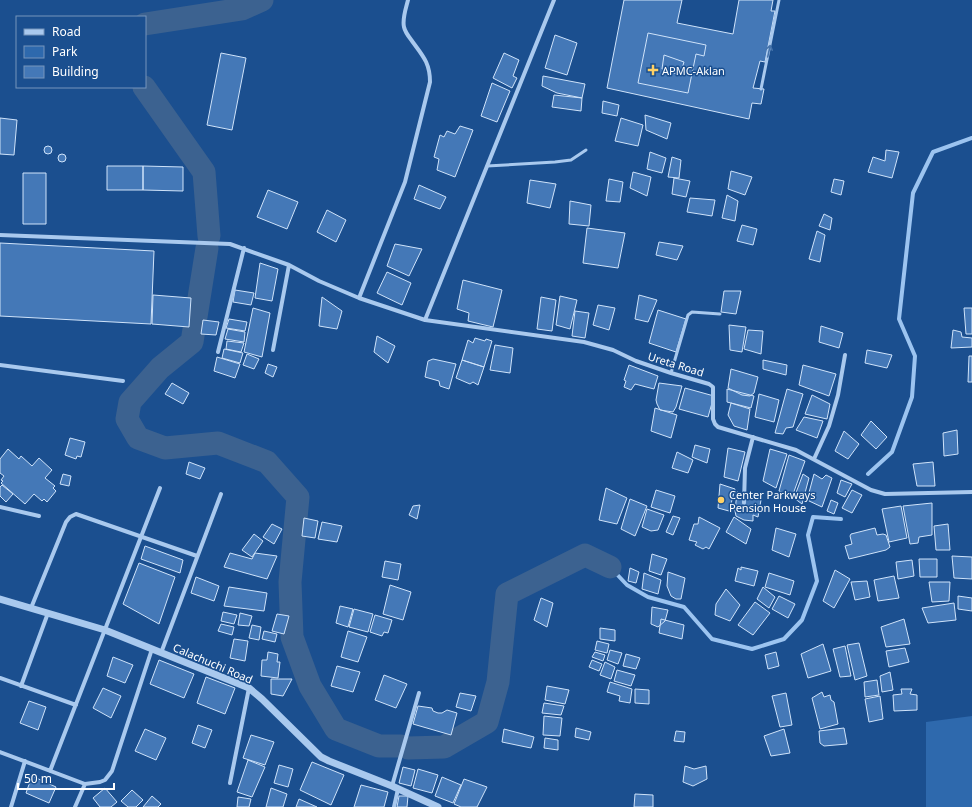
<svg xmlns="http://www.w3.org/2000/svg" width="972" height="807" viewBox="0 0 972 807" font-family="'Noto Sans',sans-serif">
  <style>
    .green { fill: #2e69ad }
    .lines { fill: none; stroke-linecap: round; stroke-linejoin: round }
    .stream { stroke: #9cc4f0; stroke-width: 4 }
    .river { stroke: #3c6290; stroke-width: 23 }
    .building { fill: #4478b7; stroke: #cfe3fa }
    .service { stroke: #a9c9ee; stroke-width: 3 }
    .minor { stroke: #a9c9ee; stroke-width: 4 }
    .tertiary { stroke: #a9c9ee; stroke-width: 7 }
    .oneway { stroke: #4674ac }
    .poi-dot { fill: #ffd166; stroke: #1b4f8f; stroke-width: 1.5 }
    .labels { text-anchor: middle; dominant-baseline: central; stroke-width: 3; stroke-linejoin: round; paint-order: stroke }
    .poi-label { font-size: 11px; fill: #fff; stroke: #1b4f8f; text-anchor: start }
    .street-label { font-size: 11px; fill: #fff; stroke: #1b4f8f }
  </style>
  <rect width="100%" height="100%" fill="#1b4f8f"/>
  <path class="green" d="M972,716V807H926V722Z"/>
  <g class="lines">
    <path class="stream" d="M868,474L892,452L912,397L915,356L899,319L913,193L933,152L972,138
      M610,567L627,585L648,597L684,607L712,639L752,649L784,639L802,620L817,581L808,535L813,517L841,519"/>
    <path class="river" d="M145,24L242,9L262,0
      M144,87L204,172L209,236
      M207,248L192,342L160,368L130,402L127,419L138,438L165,448L218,443L267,462L298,497L290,582L292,637L310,686L336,729L379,746H401
      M408,748L444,747L487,722L498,682L507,594L585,555L610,567"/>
  </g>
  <path class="building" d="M624,0H682L677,23L733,34L739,0H773L771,11H775L765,62L760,61L753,88L764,89L761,104L752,103L749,119L607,88Z
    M648,33L706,45L704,56L696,54L688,93L638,83Z
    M555,35L577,43L567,75L545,68Z
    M221,53L246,58L232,130L207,125Z
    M504,53L519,60L513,76L517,78L512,88L493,78Z
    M664,55L684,62L680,75L662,69Z
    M543,76L585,84L582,98L557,93L542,86Z
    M492,83L510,91L497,122L481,116Z
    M554,95L582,98L581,111L552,107Z
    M603,101L619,105L617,116L602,113Z
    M645,115L671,123L667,139L646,130Z
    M0,118L17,120L14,155L0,154Z
    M621,118L643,125L638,146L615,141Z
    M460,126L473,130L455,177L437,170L439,159L434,157L440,135L444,137L447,131L455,134Z
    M44 150a4 4 0 1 1 8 0a4 4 0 1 1-8 0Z
    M886,150L899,152L892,178L868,172L873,157L885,161Z
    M650,152L666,158L662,173L647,169Z
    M58 158a4 4 0 1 1 8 0a4 4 0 1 1-8 0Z
    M672,157L681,160L679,178L668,177Z
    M107,166H143V190H107Z
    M143,166L183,167V191L143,190Z
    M731,171L752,177L745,195L728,189Z
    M633,172L651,177L647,196L630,188Z
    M23,173H46V224H23Z
    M674,178L690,181L686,197L672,194Z
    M609,179L623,182L620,202L606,201Z
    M834,179L844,181L841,195L831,192Z
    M530,180L556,184L550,208L527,203Z
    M419,185L446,197L440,209L414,199Z
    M268,190L298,202L287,229L257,217Z
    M727,195L738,201L735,221L722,218Z
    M690,198L715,200L712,216L687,212Z
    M570,201L591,205L589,226L569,224Z
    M327,210L346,220L336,242L317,232Z
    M824,214L832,218L830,230L819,226Z
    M742,225L757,229L753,245L737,241Z
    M587,228L625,233L618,268L583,263Z
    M817,231L825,235L820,262L809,259Z
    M659,242L683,246L677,260L656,255Z
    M0,243L154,251L151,324L0,316Z
    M395,244L422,249L409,276L387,266Z
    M260,263L278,269L272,301L255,298Z
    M387,272L411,283L402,305L377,293Z
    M463,280L502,290L493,327L468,321L469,313L457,309Z
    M235,290L254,293L251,305L233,302Z
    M724,291H741L736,314L721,312Z
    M153,295L191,298L189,327L152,324Z
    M639,295L657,300L648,322L635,319Z
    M560,296L577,300L570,329L556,325Z
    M322,297L342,311L337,329L319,326Z
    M541,297L556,300L552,331L537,329Z
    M598,305L615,308L609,330L593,325Z
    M253,308L270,313L262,357L244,352Z
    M964,308H972V334H966Z
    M658,310L686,319L676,352L649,343Z
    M575,311L589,313L585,338L572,336Z
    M229,319L247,322L245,331L226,328Z
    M203,320L219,322L216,335L201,334Z
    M729,325L746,327L742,352L730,350Z
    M821,326L843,333L839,348L819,342Z
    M228,329L245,332L244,342L225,339Z
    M748,330L763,331L761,354L744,349Z
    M953,330L961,332L962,337L972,338V347L951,348Z
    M377,336L395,346L388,363L374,352Z
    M475,338L485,341L486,339L492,341L484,367L462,360L468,340L473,343Z
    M227,341L244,343L241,352L226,349Z
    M495,345L513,348L510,373L490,370Z
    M224,349L243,353L240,363L222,358Z
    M867,350L892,355L887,368L865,363Z
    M247,354L259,359L254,369L243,365Z
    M969,356H972V382H968Z
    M217,357L240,364L235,378L214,371Z
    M433,359L456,364L449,389L440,386L439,381L425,377L428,361Z
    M462,360L484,367L478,385L473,382L470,384L456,378Z
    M763,360L787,365L786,375L763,369Z
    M268,364L277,367L273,377L265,373Z
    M629,365L658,376L654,389L635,384L631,390L624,387L626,381L624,380Z
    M803,365L836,374L829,396L799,385Z
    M731,369L758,377L754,393L750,396L742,395L728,388Z
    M172,383L189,393L183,404L165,394Z
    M659,383L682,386L676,407L673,412L660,410L657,404L656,400Z
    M685,388L714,396L708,417L679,409Z
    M727,389L754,396L751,408L727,402Z
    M787,389L803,394L793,427L786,428L783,434L775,433Z
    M759,394L779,400L774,422L755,417Z
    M812,395L830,404L827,419L805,414Z
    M731,403L750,409L747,430L734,426L728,415Z
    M655,408L677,415L671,438L651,431Z
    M804,417L823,421L817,438L796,430Z
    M871,421L887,437L876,449L861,435Z
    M957,430L958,454L944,456L943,433Z
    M844,431L859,444L848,459L835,451Z
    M70,438L85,442L81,457L77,456L76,459L65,455Z
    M695,445L710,449L707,463L692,457Z
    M728,448L745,452L738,481L724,477Z
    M8,449L19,459L21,456L32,466L39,458L52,470L45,478L55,486L53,488L56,491L47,502L44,499L42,501L34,494L25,504L1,483L3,481L1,480L4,476L0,473V459Z
    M770,449L787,454L776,488L763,481Z
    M677,452L693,460L688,473L672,468Z
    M789,455L805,461L792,497L779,491Z
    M189,462L205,468L200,479L186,474Z
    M933,462L935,486H917L913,464Z
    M63,474L71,476L69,486L60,484Z
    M803,474L809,478L802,504L794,498Z
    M814,474L822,479L826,475L832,478L822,507L807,500Z
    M841,480L852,484L845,497L837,493Z
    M720,484L735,489L729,511L718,508Z
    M2,485L13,494L6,502L0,496V487Z
    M606,488L627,498L617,524L599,520Z
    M656,490L675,496L670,513L651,507Z
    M852,490L862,495L852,513L842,508Z
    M737,492L761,500L758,517L753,515V521L744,520L736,516L735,511Z
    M630,499L647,506L635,536L621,529Z
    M831,500L838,503L834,514L827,511Z
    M932,503V535L919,537L918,543L910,544L903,506Z
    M420,505L417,519L409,515L413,506Z
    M901,506L907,538L889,542L882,509Z
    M647,509L664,515L658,530L651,531L642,527Z
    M673,516L680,518L673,535L666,532Z
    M699,517L720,528L709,549L706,547L703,549L695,545L697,542L689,540L694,524H698Z
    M734,517L751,529L746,544L726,532Z
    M304,518L318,521L315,538L302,536Z
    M322,522L342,526L337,542L318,539Z
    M272,524L282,529L274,544L263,537Z
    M948,524L950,550H936L934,526Z
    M776,528L796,534L789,557L772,550Z
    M875,528L877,535L883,534L886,535L890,547L886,550L849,559L845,546L852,544L850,536L851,534Z
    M254,534L263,541L252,557L242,550Z
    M145,546L183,560L180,573L141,559Z
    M230,553L252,559L255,553L277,556L267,579L224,567Z
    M652,554L667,559L661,575L649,571Z
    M952,556L972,557V579L954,578Z
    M919,559H937V577H920Z
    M912,560L914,576L898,579L896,562Z
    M385,561L401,564L398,580L382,577Z
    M139,563L175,577L159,624L123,604Z
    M741,567L758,571L754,586L735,581L738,568L741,570Z
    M630,568L639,572L636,583L628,581Z
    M835,570L850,579L834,608L823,601Z
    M668,572L685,578L681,599H676L671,596L667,586Z
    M644,573L661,580L658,594L642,589Z
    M769,573L794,581L790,595L765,587Z
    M894,576L899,598L878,601L874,580Z
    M196,577L219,586L214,601L191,593Z
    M867,581L870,597L855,600L851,582Z
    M929,582H950L949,601L932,602Z
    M390,585L411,592L403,620L383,614Z
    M229,587L267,593L264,611L224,606Z
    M763,587L775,597L769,608L757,599Z
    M726,589L740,605L730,621L715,615L716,604Z
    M779,596L795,604L788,618L772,609Z
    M958,596L972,598V611L958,609Z
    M541,598L553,603L547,627L534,620Z
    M755,602L770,613L753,635L738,625Z
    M954,603L956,620L928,623L922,608Z
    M340,606L353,609L348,627L336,623Z
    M652,607L668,610L665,621L658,627L651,624Z
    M354,609L373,614L368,632L349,627Z
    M223,612L237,615L234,624L221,621Z
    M240,613L252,616L249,626L238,625Z
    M277,614L289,616L284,634L272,631Z
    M375,615L392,620L388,633L384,632L382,636L370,632Z
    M661,619L684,625L682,639L659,633Z
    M904,619L910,644L886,647L881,627Z
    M221,624L234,627L232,635L218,631Z
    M252,625L261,627L259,640L249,638Z
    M600,628L615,630V641L600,639Z
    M264,631L277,634L275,642L262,639Z
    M348,631L367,637L358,662L341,657Z
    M234,639L248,641L245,661L230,658Z
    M597,641L609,644L607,653L595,650Z
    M859,643L867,676L855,680L847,645Z
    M823,644L831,671L808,678L801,654Z
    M845,646L851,676L840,677L833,649Z
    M905,648L909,662L889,667L886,651Z
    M610,650L622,653L618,664L607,660Z
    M268,652L278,654L277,662H280L278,678L261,676L262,660H267Z
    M595,652L605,655L603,661L592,657Z
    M776,652L779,666L768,669L765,655Z
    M626,654L640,658L636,669L623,666Z
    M113,657L133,665L125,683L107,676Z
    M159,660L194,674L184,698L150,684Z
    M592,660L602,664L599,671L589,667Z
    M605,662L615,667L611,679L600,675Z
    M337,666L360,672L353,692L331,686Z
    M617,670L635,675L631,686L614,681Z
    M890,672L893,690L882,692L880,676Z
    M384,675L407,684L396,708L375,700Z
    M206,677L235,688L225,714L197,703Z
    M271,679H292L283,696L271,694Z
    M877,680L879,695L865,697L864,682Z
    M610,682L632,689L630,703L619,701L620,696L607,692Z
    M547,686L569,690L565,704L545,700Z
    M103,688L121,696L111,718L93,708Z
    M635,689L649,690V704L635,703Z
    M901,689H912L910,694L917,695V710L894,711L893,695L902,694Z
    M822,692L824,697L830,695L831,700L834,702L838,724L820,729L812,698Z
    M460,693L476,696L471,711L456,707Z
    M786,693L792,725L780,727L772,696Z
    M880,696L883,719L869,722L865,699Z
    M29,701L46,707L38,730L20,723Z
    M544,703L564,706L561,715L542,713Z
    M418,706L432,708L433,711L438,713H442L447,710L457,713L451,735L413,724Z
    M544,716L562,718L560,736L543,735Z
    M198,725L212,730L205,748L192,743Z
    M576,728L591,732L589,740L575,737Z
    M844,728L847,744L824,746L820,743L819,731Z
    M145,729L166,738L156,760L135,751Z
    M504,729L534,737L531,748L502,742Z
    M784,729L790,753L771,756L764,736Z
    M676,731L685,732L684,742L674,741Z
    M251,735L274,742L265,765L243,758Z
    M545,738L558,740V750L544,748Z
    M248,760L265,767L252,797L237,792Z
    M312,762L344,775L331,805L300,790Z
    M279,765L293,769L288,787L274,783Z
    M685,766L694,769L706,766L707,779L693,786L683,782Z
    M403,767L415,770L411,786L399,783Z
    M418,769L438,775L432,793L413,788Z
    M32,776L56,787L49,803L26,793Z
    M442,777L461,785L453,803L435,796Z
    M464,779L487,787L477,807H461L454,804Z
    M361,785L388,792L384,807H354Z
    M105,788L117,802L111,807H100L93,798Z
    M271,788L287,794L283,807H266Z
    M132,790L143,800L136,807H128L121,801Z
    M635,794L653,795V807H634Z
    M152,796L161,804L158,807H143Z
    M399,796H408L407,807H397Z
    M238,797L251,799L249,807H237Z
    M299,799L317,807H296Z"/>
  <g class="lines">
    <path class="service" d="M761,89L779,0
      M487,166L555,162L571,160L586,150
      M671,373L688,315L692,312L720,314"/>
    <path class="minor" d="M0,235L230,244L289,265L319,281L359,298L425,320L554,0
      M359,298L405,182L430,82C430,63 423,56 412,41C409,37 405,32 404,27C402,19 406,8 408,0
      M425,320L584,342L613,350L636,361L671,373L709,384L713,387V419L715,424L718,427L796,450L871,490L885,494L972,492
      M273,350L289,265
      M218,352L244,248
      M0,365L123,381
      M814,459L829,426L838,395L845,355
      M744,503L745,468L753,437
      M0,507L39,516
      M31,608L66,522L70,517L76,514L197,556
      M161,653L221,494
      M0,678L76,705
      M21,686L48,613
      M0,752L85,784L100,782L105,780L112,771L152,649
      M50,771L160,488
      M230,783L249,688
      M392,786L419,693
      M11,807L25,761
      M75,807L85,784
      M394,807L398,789"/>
    <path class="tertiary" d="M0,599L105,630L249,688L262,699L321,757L329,761L392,786L438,807"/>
  </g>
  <defs><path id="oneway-shaft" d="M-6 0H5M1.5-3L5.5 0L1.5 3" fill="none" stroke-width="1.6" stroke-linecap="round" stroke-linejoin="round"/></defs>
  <use class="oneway" href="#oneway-shaft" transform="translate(769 51) rotate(-78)"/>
  <g class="poi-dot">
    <path d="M651 64h4v4h4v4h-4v4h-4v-4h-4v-4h4z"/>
    <circle cx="721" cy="500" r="4"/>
  </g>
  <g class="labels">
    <g class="poi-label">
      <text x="662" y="70">APMC-Aklan</text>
      <text x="729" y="494">Center Parkways<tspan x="729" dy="13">Pension House</tspan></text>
    </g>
    <g class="street-label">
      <text transform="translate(676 364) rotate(17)">Ureta Road</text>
      <text transform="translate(213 663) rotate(23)">Calachuchi Road</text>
    </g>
  </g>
  <rect x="16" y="16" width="130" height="72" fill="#1b4f8f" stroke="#7695bc"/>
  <rect x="24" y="29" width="20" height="6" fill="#a9c9ee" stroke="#7695bc"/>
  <text x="52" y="36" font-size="12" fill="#ffffff">Road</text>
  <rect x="24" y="46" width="20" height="12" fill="#2e69ad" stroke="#7695bc"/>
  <text x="52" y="56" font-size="12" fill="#ffffff">Park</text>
  <rect x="24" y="66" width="20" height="12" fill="#4478b7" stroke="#7695bc"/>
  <text x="52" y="76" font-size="12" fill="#ffffff">Building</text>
  <path d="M18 783v6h96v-6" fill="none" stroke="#ffffff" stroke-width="2"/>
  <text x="24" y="783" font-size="12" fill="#ffffff" stroke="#1b4f8f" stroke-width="3" paint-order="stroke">50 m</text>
</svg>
